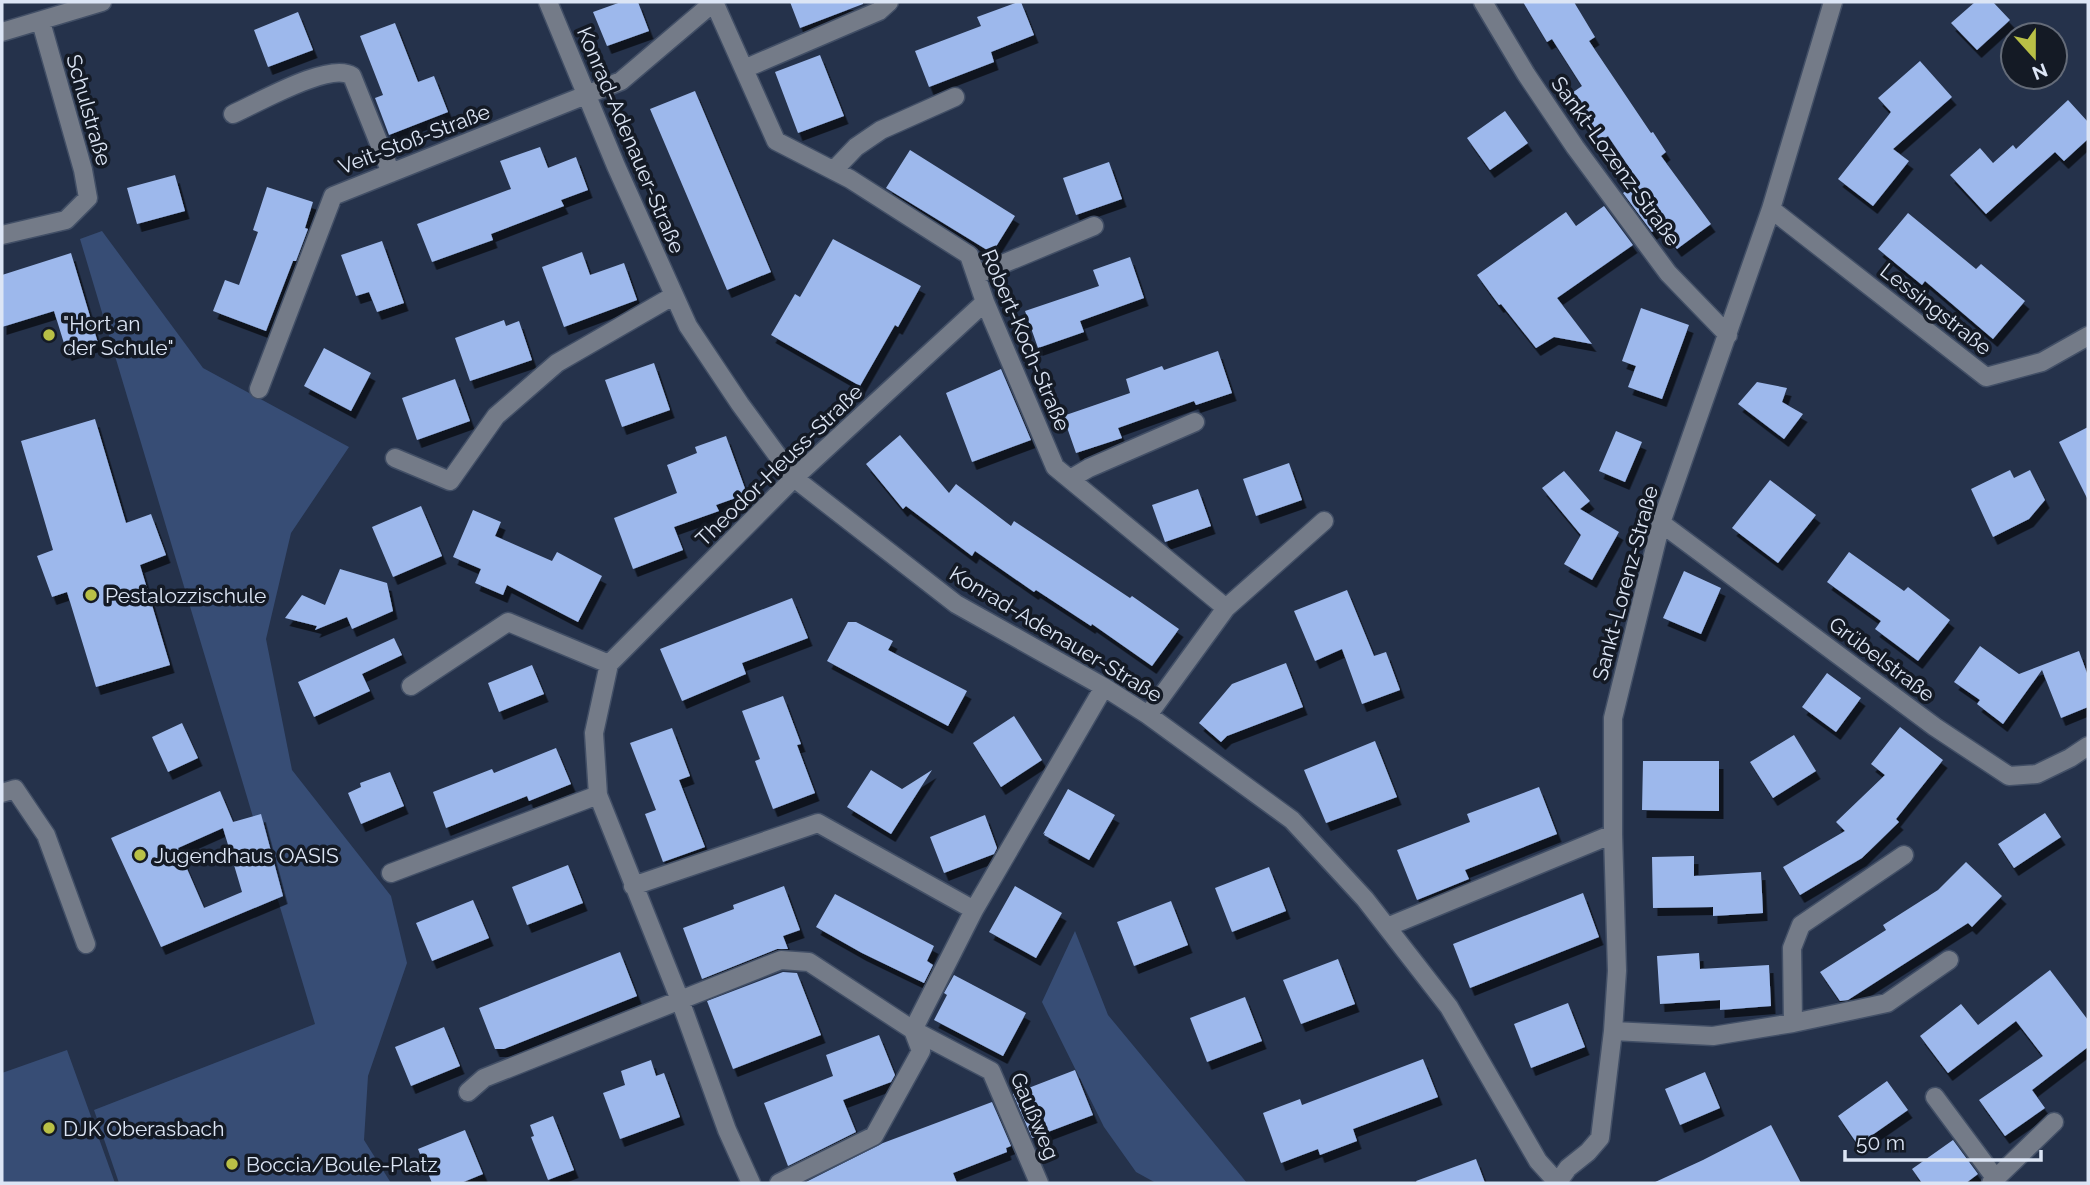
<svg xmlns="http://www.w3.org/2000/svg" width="2090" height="1185" viewBox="0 0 2090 1185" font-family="Raleway,sans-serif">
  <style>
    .green { fill: #374d75 }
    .building { fill: #9db8ec; fill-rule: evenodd; filter: url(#shadow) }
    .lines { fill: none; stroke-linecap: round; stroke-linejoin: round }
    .minor-casing { stroke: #424f66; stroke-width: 21 }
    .minor { stroke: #747b88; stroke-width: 18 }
    .poi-dot { fill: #b9c046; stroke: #141a25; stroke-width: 2.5 }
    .labels { text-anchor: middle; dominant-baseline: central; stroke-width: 7; stroke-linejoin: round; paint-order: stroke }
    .street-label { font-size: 21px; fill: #dce5f5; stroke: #141a25 }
    .poi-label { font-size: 21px; fill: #dce5f5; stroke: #141a25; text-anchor: start }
  </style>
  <defs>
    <filter id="shadow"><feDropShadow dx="4.5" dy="8" stdDeviation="0" flood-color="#0009"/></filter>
  </defs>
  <rect width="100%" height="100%" fill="#25324b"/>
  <path class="green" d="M102,231L203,368L349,447L291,533L266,639L292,770L391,896L407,963L368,1076L364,1140L391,1183H119L94,1110L315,1024L80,239Z
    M1075,931L1108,1015L1247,1183H1156L1136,1172L1104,1127L1042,1002Z
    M67,1050L115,1183H2V1073Z"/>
  <path class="building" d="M621,2H638L649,31L607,46L593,12Z
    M790,2H863V4L800,28Z
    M1018,2H1021L1034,35L991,52L994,62L929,87L915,51L981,26L977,17Z
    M1523,2H1574L1595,37L1589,41L1651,133L1653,132L1666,152L1661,156L1711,224L1677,249L1660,226L1652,232L1623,193L1639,182L1608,136L1600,141L1569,95L1582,86L1552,39L1547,42Z
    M1975,2H1993L2010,20L1977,50L1951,23Z
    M298,12L313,50L268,67L254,30Z
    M395,23L418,82L434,76L448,112L389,135L375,98L383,95L360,36Z
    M820,55L844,116L798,133L775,72Z
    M1920,61L1952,97L1893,149L1909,161L1873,206L1838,179L1891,112L1878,98Z
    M695,91L771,272L727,290L650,109Z
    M2068,100L2088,122V139L2064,161L2055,152L1986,214L1950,175L1980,148L1993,163L2013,145L2016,149Z
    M1505,111L1528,143L1490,170L1467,138Z
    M540,147L548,168L576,157L588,190L561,200L564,206L491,234L493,240L432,262L417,224L511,189L500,161Z
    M910,150L1015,216L992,253L886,188Z
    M1109,162L1122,199L1076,215L1063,178Z
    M175,175L185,211L137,224L127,188Z
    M267,187L313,202L305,228L308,229L296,261H293L266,331L213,311L225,280L239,285L258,232L253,230Z
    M1604,206L1633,245L1557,298L1592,344L1554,337L1536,348L1501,304L1499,305L1477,275L1566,212L1576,226Z
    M1908,213L1976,269L1981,264L2025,301L1993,339L1925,281L1922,285L1878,249Z
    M833,239L921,286L898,327L895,325L860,386L771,335L795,294L800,297Z
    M382,241L404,303L377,312L369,292L356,296L341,255Z
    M582,252L590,275L624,263L637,300L564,327L542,267Z
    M71,253L98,343L67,353L54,311L2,327V275Z
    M1130,257L1144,298L1080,321L1084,332L1038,348L1025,311L1099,286L1093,270Z
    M1641,308L1689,325L1662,399L1628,387L1636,366L1622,361Z
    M504,320L506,326L519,321L532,360L470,381L455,338Z
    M324,348L371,373L351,411L304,386Z
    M1218,351L1232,393L1196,405L1194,401L1118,428L1122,438L1076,453L1063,416L1130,393L1126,379L1162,366L1164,370Z
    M654,363L670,410L622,427L605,380Z
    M1001,369L1031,440L972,462L946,393Z
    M455,379L470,421L417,440L402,398Z
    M1757,382L1787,388L1782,402L1803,414L1784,439L1738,404Z
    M95,419L126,523L151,514L166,555L140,565L170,665L96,687L67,592L52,597L37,556L53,550L21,441Z
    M2088,427V500L2059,442Z
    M1616,431L1642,442L1625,482L1599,471Z
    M900,435L949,493L956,484L1011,526L1014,521L1130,598L1132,596L1179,629L1152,666L1092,624L1091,626L1036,590L1034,592L975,551L972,556L906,506L903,509L866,464Z
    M726,436L747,494L716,505L719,511L674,527L683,550L633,569L614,518L677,493L667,465L697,453L695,447Z
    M1289,463L1302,500L1256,516L1243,479Z
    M2010,470L2014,478L2030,470L2045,500L2029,519L1993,537L1971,489Z
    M1564,471L1590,501L1580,509L1619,532L1592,580L1564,564L1581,535L1542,488Z
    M1770,480L1816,515L1778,563L1732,528Z
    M1198,489L1211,526L1165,542L1152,505Z
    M421,506L442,556L393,577L372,527Z
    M473,510L501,522L495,536L552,561L557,552L602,576L578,622L507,585L503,595L475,583L481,569L453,557Z
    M1849,552L1904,591L1908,587L1950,620L1918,661L1875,629L1881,621L1827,582Z
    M340,569L387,583L393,611L352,629L347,617L315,630L317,626L285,618L302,595L325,605Z
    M1684,571L1721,588L1701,634L1663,618Z
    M1347,590L1374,656L1386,652L1400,690L1362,704L1342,649L1315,661L1294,611Z
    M792,598L808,638L742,663L746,674L682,701L660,649Z
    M848,622H856L893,641L888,650L967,691L948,726L827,661Z
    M394,638L402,655L362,674L370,691L314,717L298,682Z
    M1980,646L2019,674L2079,651L2088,676V707L2061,718L2042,670L2003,724L1977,704L1980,700L1954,682Z
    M1286,663L1303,707L1227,736L1221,742L1199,723L1232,684Z
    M532,665L544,694L499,712L488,683Z
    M1827,673L1861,698L1836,732L1802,707Z
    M783,696L801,744L797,745L815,793L773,809L755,761L760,759L742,711Z
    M1014,716L1042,760L1001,787L973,743Z
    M182,723L198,758L168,772L152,737Z
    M1900,727L1943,760L1896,819L1899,822L1862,858L1800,895L1783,867L1845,831L1836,822L1885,775L1871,764Z
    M672,728L690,776L679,780L705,847L663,862L645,814L656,810L630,743Z
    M1794,735L1816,771L1773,798L1750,762Z
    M1375,741L1397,797L1326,823L1304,770Z
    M556,748L571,784L529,801L527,796L446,828L433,792L492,769L494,773Z
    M1643,761H1719V811L1642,810Z
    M871,770L902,789L932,770L891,834L847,807Z
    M390,772L404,806L361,824L348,793L361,787L360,783Z
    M1539,787L1557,834L1465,870L1469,879L1417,900L1397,850L1470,822L1467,814Z
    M1068,789L1115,815L1089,860L1044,835L1045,833L1043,834Z
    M220,791L233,822L261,814L283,896L161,947L111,838ZM223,828L242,892L204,908L178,848Z
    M2045,813L2061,837L2014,868L1998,844Z
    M985,815L997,848L994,854L944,873L930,837Z
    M1694,856V876L1761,872L1763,913L1713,916V907L1653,908L1652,857Z
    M1966,862L2002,896L1972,927L1968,923L1848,1000L1840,1001L1820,972L1886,930L1883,925L1938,890Z
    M568,865L583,903L527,925L512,887Z
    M1269,867L1286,911L1232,932L1215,888Z
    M784,886L800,930L783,936L788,949H777L702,979L683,928L734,909L733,905Z
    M1015,886L1062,913L1036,958L989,932Z
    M1583,893L1599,937L1470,988L1453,944Z
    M835,894L934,946L927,961L933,965L924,983L862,953L816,927Z
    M473,900L489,938L432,961L416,923Z
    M1171,901L1188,945L1134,966L1117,922Z
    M620,952L637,996L504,1049H495L479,1008Z
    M1699,953L1700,969L1769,965L1771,1006L1720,1010V1000L1660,1004L1657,956Z
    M1338,959L1355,1004L1301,1024L1283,980Z
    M2050,970L2088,1020V1047L2032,1090L2045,1108L2005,1136L1979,1100L2043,1056L2016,1021L1948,1073L1920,1036L1961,1004L1978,1025Z
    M783,972L797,973L821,1035L733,1069L707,1001Z
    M954,975L1026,1013L1003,1056L934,1020L947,995L944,993Z
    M1245,997L1262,1041L1207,1062L1190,1018Z
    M1568,1003L1585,1047L1531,1068L1514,1024Z
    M444,1027L460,1066L411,1086L395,1047Z
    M879,1035L895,1075L891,1082L843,1100L856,1132L788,1166L764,1103L833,1076L826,1055Z
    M1423,1059L1438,1097L1353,1129L1357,1141L1320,1155L1318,1149L1281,1163L1263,1113L1300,1099L1302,1105Z
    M651,1060L656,1076L664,1073L680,1117L620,1139L603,1093L625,1085L621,1071Z
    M1075,1070L1093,1115L1032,1138L1013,1094Z
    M1705,1072L1720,1108L1680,1125L1665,1089Z
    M1887,1081L1908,1110L1858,1145L1838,1116Z
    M992,1102L1011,1146L1006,1148L1007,1152L953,1173L957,1183H804L883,1143Z
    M553,1116L574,1170L548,1180L531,1137L534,1136L530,1125Z
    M1771,1125L1801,1183H1653L1703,1160Z
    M465,1130L483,1174L461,1183H432L418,1149Z
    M1953,1140L1978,1174L1966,1183H1922L1912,1169Z
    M1476,1159L1485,1183H1417L1416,1181Z"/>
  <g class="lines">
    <defs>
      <path id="minor" d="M548,2L616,166L688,326L740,404L794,478L956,604L1104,687L1148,715L1292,820L1365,899L1449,1007L1538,1161L1558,1183
        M1483,2L1526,74L1575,147L1668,273L1728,335
        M2,32L102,2
        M744,69L879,11L889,2
        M233,114C258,103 330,61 352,76L391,173
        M834,170L856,147L881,130L955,97
        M1771,209L1986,377L2042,362L2088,336
        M2,235L66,220L88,198L83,170L41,22
        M976,275L1094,226
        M259,389L333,196L621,81L714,2L776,141L850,179L969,255L985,302L1055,467L1226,608
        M395,458L450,481L496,416L557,363L673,296
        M1070,479L1089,468L1195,422
        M1661,523L1935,727L2009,776L2037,774L2070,758L2088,746
        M411,686L508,622L609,664
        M1148,715L1226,608L1324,521
        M2,793L15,789L46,835L86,944
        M391,873L598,795
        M633,886L818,823L974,910
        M1387,927L1613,834
        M1793,1023L1792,948L1801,925L1904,855
        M1613,1031L1713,1036L1793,1023L1887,1003L1949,960
        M468,1092L484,1078L781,960L809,962L913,1030L991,1071L1039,1183
        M1935,1097L1996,1179
        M1558,1182L1568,1168L1588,1152L1600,1138L1613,1031L1617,971L1613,834V718L1661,523L1771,209L1833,2
        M751,1183L727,1130L680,1000L598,795L594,733L609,664L794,478L985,302
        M779,1183L874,1136L921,1051L913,1030L974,910L1104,687
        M1991,1183L2054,1122"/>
    </defs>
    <use href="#minor" class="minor-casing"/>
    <use href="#minor" class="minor"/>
  </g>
  <g class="poi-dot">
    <circle cx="49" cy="335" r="7"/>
    <circle cx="91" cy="595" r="7"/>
    <circle cx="140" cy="855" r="7"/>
    <circle cx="49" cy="1128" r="7"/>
    <circle cx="232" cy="1164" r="7"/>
  </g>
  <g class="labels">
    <g class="street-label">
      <text transform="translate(89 110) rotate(74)">Schulstraße</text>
      <text transform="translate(414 139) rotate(-21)">Veit-Stoß-Straße</text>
      <text transform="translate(631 140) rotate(67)">Konrad-Adenauer-Straße</text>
      <text transform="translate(1616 161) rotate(54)">Sankt-Lozenz-Straße</text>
      <text transform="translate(1936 309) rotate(38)">Lessingstraße</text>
      <text transform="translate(1026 340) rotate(67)">Robert-Koch-Straße</text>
      <text transform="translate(779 465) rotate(-44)">Theodor-Heuss-Straße</text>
      <text transform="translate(1625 583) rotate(-75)">Sankt-Lorenz-Straße</text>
      <text transform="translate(1056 634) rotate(31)">Konrad-Adenauer-Straße</text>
      <text transform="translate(1882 659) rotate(37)">Grübelstraße</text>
      <text transform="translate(1035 1116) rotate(67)">Gaußweg</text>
    </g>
    <g class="poi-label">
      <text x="63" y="323">"Hort an<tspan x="63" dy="24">der Schule"</tspan></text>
      <text x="105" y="595">Pestalozzischule</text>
      <text x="154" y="855">Jugendhaus OASIS</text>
      <text x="63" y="1128">DJK Oberasbach</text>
      <text x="246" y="1164">Boccia/Boule-Platz</text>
    </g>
  </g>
  <rect width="2090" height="1185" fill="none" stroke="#dce5f5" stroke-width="7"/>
  <g transform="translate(2034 56) rotate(159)"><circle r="33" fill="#141a25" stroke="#646b78" stroke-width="2"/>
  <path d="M0-5L12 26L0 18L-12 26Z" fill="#b9c046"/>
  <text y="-10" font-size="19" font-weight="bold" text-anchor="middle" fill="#dce5f5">N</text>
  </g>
  <path d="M1845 1150v10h196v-10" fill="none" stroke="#dce5f5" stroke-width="3.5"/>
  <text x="1856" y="1150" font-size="21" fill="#dce5f5" stroke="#141a25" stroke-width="5" paint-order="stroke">50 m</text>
</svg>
